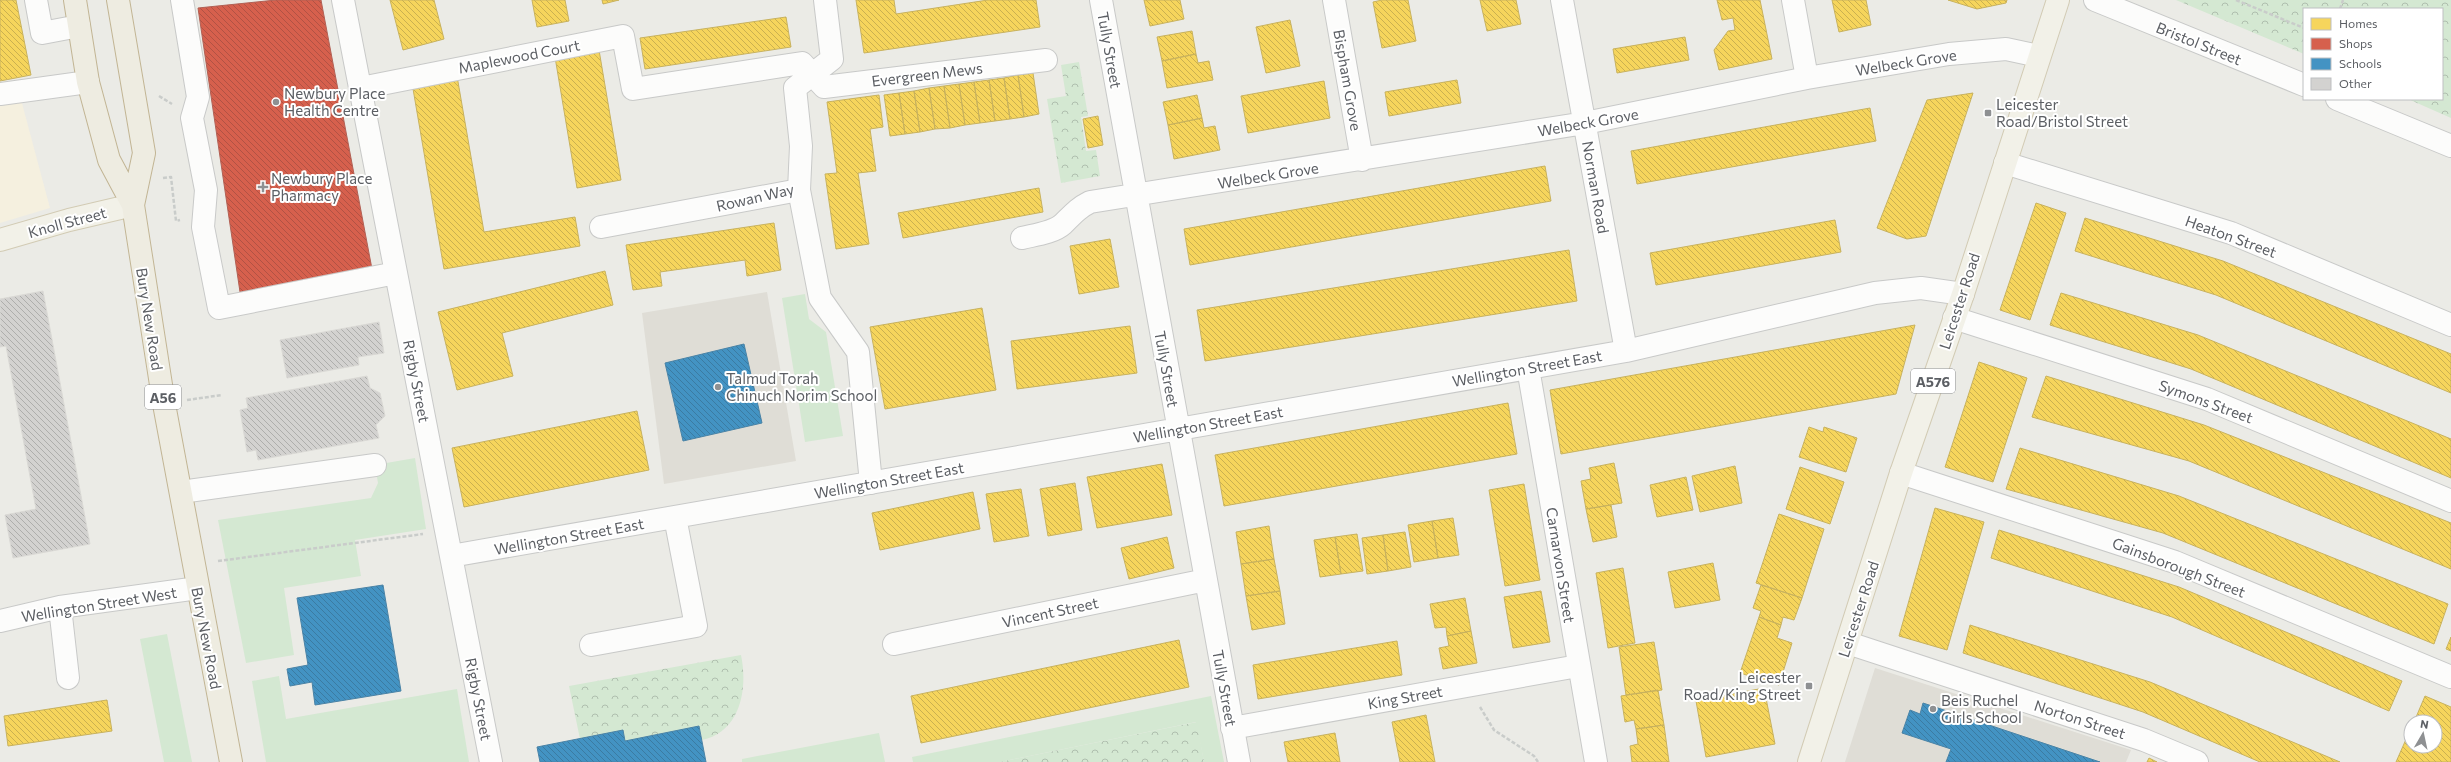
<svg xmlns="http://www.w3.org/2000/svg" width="2451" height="762" viewBox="0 0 2451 762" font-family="Commissioner,sans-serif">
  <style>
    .commercial { fill: #f5f0df }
    .education { fill: #dfddd6 }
    .grass { fill: #d4e8d2 }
    .park { fill: url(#park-crowns) }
    .homes { fill: url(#homes-back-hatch); stroke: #c8b25e }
    .shops { fill: url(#shops-back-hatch); stroke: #b16054 }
    .schools { fill: url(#schools-back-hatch); stroke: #4a83a6 }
    .building { fill: url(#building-back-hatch); stroke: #dad9d5 }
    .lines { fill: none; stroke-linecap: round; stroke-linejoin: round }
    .minor-casing { stroke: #c8c9c8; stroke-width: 24 }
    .major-casing { stroke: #d2cbb4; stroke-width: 24 }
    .highway-casing { stroke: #c2b594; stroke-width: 24 }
    .path { stroke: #c9ccca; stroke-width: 2.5; stroke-dasharray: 4 2; stroke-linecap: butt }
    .minor { stroke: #fcfcfb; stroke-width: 22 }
    .major { stroke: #f2f1e8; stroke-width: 22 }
    .highway { stroke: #eeece1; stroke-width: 22 }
    .poi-dot { fill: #8e9092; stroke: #fff; stroke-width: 1.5 }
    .labels { text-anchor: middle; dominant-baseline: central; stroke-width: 4; stroke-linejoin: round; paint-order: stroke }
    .shield { fill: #fff; stroke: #8d8f92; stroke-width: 1 }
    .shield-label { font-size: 14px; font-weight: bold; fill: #5c5f64 }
    .street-label { font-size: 15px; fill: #5c5f64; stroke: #fff }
    .poi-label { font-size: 15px; fill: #5c5f64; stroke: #fff; text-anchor: start }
  </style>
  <defs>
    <pattern id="park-crowns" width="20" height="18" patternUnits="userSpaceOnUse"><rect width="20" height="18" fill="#d4e8d2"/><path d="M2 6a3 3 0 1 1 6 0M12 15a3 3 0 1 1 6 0" fill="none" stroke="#afbfae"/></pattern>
    <pattern id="homes-back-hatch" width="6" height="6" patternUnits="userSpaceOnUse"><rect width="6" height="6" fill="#f6d55c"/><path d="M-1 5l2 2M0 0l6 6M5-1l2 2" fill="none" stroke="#cab050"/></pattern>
    <pattern id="shops-back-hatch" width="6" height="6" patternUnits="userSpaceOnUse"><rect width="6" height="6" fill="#d6604d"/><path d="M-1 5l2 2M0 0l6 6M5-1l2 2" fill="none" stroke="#b15244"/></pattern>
    <pattern id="schools-back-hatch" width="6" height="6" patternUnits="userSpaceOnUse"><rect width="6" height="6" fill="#4393c3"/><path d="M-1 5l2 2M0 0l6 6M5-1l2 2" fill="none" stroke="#3b7ba2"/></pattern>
    <pattern id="building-back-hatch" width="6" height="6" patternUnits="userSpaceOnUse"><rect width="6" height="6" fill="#d3d2d0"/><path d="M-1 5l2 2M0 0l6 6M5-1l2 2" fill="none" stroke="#aeaeac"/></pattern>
  </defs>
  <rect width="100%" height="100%" fill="#ebebe6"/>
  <path class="commercial" d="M19,92L50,208L0,223V97Z"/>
  <path class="education" d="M767,292L796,461L664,484L642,313Z
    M1875,668L2131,750L2126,762H1845Z"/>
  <path class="grass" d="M805,294L809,319L826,332L843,436L805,442L782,298Z
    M415,458L426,529L355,540L361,576L284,588L294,655L246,663L218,520L371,498L378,483L375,465Z
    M167,634L192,762H164L140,639Z
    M279,676L286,719L457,689L469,762H266L252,681Z
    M1211,696L1224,762H1204L1196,722L1000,762H913L912,757Z
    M879,733L885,762H742V759Z"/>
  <path class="park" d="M2176,0H2451V118L2408,99H2442V9H2304V54Z
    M1079,62L1088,116L1081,117L1086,151L1096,150L1100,176L1061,183L1047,99L1066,96L1061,65Z
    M741,655C748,688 741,732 702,740L699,726L625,741L580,739L569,686Z
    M1197,722L1204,762H1000Z"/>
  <path class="homes" d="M0,0H16L31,75L0,81Z
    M390,0H434L444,39L403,50Z
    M532,0H565L569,21L537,27Z
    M602,0H619L603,4Z
    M856,0H894L896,14L988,0H1036L1040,27L864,53Z
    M1144,0H1180L1184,19L1150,26Z
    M1382,0H1408L1416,41L1382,48L1373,2Z
    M1480,0H1516L1521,24L1487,31Z
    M1717,0H1760L1772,59L1719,70L1714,50L1728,31L1735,30L1733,18L1722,20Z
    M1832,0H1866L1871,25L1839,32Z
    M1948,0H2007L2006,3L1977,9Z
    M786,17L791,47L645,69L640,38Z
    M1290,20L1300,66L1266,73L1256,27Z
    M1192,31L1196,54L1162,61L1157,37Z
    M1685,37L1689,60L1617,73L1613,49Z
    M599,50L621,180L577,188L555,57Z
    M1196,54L1198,63L1209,61L1213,80L1167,88L1162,61Z
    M1033,73L1039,114L1024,117L1018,75Z
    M1018,75L1024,117L1010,119L1004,78Z
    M457,76L484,232L575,217L580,246L444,269L412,83Z
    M1004,78L1010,119L995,121L989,80Z
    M989,80L995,121L980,123L974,82Z
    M1457,80L1461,103L1389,116L1385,92Z
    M1324,81L1330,118L1248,133L1241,96Z
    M974,82L980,123L965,125L959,84Z
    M959,84L965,125L950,128L944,86Z
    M944,86L950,128L935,129L929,88Z
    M929,88L935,129L920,132L914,91Z
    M914,91L920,132L905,134L899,93Z
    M899,93L905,134L890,136L884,95Z
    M1973,93L1926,236L1907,239L1877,228L1927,100Z
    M879,95L883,127L870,129L876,171L858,173L869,244L836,249L825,174L837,173L827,102Z
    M1197,95L1202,118L1168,125L1163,102Z
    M1870,108L1876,141L1637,184L1631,151Z
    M1098,116L1103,145L1088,148L1083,119Z
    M1202,118L1204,128L1215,126L1220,150L1174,159L1168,125Z
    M1545,166L1551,201L1190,265L1184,229Z
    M1039,188L1043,212L903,238L898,213Z
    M2036,203L2066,213L2030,320L2000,310Z
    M2085,218L2223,261L2451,354V393L2216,295L2075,251Z
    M1835,220L1841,252L1656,285L1650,253Z
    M774,223L781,270L747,276L745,260L660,272L662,286L633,290L626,245Z
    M1110,239L1119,287L1079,294L1070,246Z
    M1569,250L1577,301L1205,361L1197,310Z
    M605,271L613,305L502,333L513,376L457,390L438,312Z
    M2061,293L2198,335L2451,439V478L2191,369L2050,325Z
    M982,308L996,390L885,409L870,327Z
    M1915,325L1896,394L1561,454L1550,390Z
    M1130,326L1137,373L1017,389L1011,341Z
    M1979,362L2027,378L1993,482L1945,467Z
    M2046,376L2204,425L2451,523V569L2189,461L2032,417Z
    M1508,403L1517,454L1224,506L1215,455Z
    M637,411L649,470L464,507L452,448Z
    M1809,427L1823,432L1824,427L1857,438L1846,472L1799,457Z
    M2020,448L2179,496L2448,604L2434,644L2163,533L2006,489Z
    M1614,463L1622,503L1586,509L1581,481L1591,479L1589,468Z
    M1162,464L1172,515L1097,528L1087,477Z
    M1735,466L1742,503L1700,512L1692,476Z
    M1800,467L1844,482L1830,524L1786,509Z
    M1686,477L1693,510L1657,517L1650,485Z
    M1075,483L1082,530L1048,536L1040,489Z
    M1524,484L1540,580L1505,586L1489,490Z
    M1021,489L1029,536L994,542L986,494Z
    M973,492L980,529L880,550L872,513Z
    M1611,505L1617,537L1593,542L1586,509Z
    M1935,508L1984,522L1947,650L1899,636Z
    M1779,514L1824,529L1802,598L1756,583Z
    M1453,518L1459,555L1438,558L1432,521Z
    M1432,521L1438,558L1414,562L1408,525Z
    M1269,526L1274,559L1241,564L1236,532Z
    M1999,530L2179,587L2402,681L2389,711L2172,617L1991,558Z
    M1405,532L1411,567L1388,571L1383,535Z
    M1357,534L1363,571L1341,574L1335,537Z
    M1383,535L1388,571L1367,574L1362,538Z
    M1167,537L1174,568L1129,579L1121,548Z
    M1335,537L1341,574L1320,577L1314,540Z
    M1274,559L1280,591L1246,596L1241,564Z
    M1713,563L1720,600L1675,608L1668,572Z
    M1623,568L1635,643L1608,648L1596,573Z
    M1761,585L1802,598L1794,620L1783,617L1781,625L1759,617L1761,611L1753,608Z
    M1280,591L1285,624L1252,630L1246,596Z
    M1541,591L1550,642L1513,648L1504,597Z
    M1465,598L1471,631L1447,636L1446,627L1435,628L1430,604Z
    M1759,617L1781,625L1777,638L1792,643L1779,685L1740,673Z
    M1970,625L2150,682L2340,762H2260L2143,712L1963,653Z
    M1471,631L1477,663L1443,669L1439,648L1449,646L1447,636Z
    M2451,637V651L2446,649Z
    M1179,640L1189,687L921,743L911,696Z
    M1397,641L1402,675L1258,699L1253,665Z
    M1654,642L1662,690L1626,695L1619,647Z
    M1764,688L1775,744L1706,757L1696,701Z
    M1658,690L1664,725L1636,729L1634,720L1625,722L1621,696Z
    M2425,696L2451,707V762H2396L2411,728V746H2435V722H2414Z
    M107,700L112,731L8,746L4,716Z
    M1426,715L1435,762H1400L1392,722Z
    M1664,725L1669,762H1632L1630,746L1638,744L1636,729Z
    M1335,733L1340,762H1288L1284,742Z
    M2149,758L2157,762H2147Z"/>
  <path class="shops" d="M276,0H321L372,269L240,292L198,8Z"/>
  <path class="schools" d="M744,344L762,423L683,441L665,363Z
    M383,585L401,691L315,705L312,682L290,686L287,669L308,665L297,598Z
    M1923,703L2100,762H1946L1951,749L1902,733L1910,710L1920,714Z
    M699,726L706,762H540L537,747L623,730L625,741Z"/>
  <path class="building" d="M43,291L90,544L13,558L5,515L36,509L6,346L0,347V299Z
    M379,322L384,353L358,357L359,365L287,378L280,340Z
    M367,376L370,388L380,393L385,416L376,425L379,438L258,460L256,450L247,452L240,410L248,408L246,398Z"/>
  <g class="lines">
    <defs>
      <path id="minor" d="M36,0L42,33L79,26
        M182,0L198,97L192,118L206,190L203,227L219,308L396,273
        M343,0L491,762
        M1101,0L1239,762
        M1334,0L1362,160
        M1562,0L1626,351
        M1793,0L1807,78
        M2095,0L2304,85
        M361,88L623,36L633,89L802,63L824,87L1046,60
        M0,94L88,82
        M2337,99L2451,146
        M2005,163L2231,233L2451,325
        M799,190L820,298L858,352L871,483
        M601,227L799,190L801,146L795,88L832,59L825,0
        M1022,238C1034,235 1053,233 1063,224C1073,214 1078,208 1090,202L1585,123L1807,78L1949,54L2006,49L2039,56
        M1954,318L2207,399L2451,501
        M1528,368L1596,762
        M1901,473L2175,562L2451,677
        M181,492L375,465
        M451,556L1626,351L1875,293L1921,288L1963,294
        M60,607L68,678
        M0,621L60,607L198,588
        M1848,643L2144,740L2197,762
        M894,644L1206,580
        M591,645L696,626L675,517
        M1232,728L1578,666"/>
      <path id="major" d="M0,240L69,220L133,205
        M1809,762L1901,473L1963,294L2058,0"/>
      <path id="highway" d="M75,0L88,82L109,160L133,205L164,404L231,762
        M118,0L144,153L133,205"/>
    </defs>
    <use href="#minor" class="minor-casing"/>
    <use href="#major" class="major-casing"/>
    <use href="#highway" class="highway-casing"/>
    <path class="path" d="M2236,0L2304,28
      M2340,9L2343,0
      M159,96L172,104
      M163,178L171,177L176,221L180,220
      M187,400L222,395
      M218,561L423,534
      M1480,707L1494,730L1534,756L1538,762"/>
    <use href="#minor" class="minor"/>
    <use href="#major" class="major"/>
    <use href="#highway" class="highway"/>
  </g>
  <g class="poi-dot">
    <circle cx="276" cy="102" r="4"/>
    <rect x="1984" y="109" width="8" height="8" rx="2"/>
    <path d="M261 181h4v4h4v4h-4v4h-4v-4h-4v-4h4z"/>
    <circle cx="718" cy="387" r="4"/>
    <rect x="1805" y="682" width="8" height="8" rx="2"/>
    <circle cx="1933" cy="709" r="4"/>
  </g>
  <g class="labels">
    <g class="shield">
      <rect x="1911" y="369" width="44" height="24" rx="3"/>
      <rect x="145" y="385" width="36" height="24" rx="3"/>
    </g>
    <g class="shield-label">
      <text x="1933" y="381">A576</text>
      <text x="163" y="397">A56</text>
    </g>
    <g class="street-label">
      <text transform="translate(2199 43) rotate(22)">Bristol Street</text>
      <text transform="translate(1110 50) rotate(80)">Tully Street</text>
      <text transform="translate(519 56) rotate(-11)">Maplewood Court</text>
      <text transform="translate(1906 62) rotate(-9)">Welbeck Grove</text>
      <text transform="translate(927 74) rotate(-7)">Evergreen Mews</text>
      <text transform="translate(1348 80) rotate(80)">Bispham Grove</text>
      <text transform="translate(1588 122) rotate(-10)">Welbeck Grove</text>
      <text transform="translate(1268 175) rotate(-9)">Welbeck Grove</text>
      <text transform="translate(1596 187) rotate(80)">Norman Road</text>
      <text transform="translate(755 197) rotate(-13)">Rowan Way</text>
      <text transform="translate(67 222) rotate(-15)">Knoll Street</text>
      <text transform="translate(2231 236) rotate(20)">Heaton Street</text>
      <text transform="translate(1959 301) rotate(-72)">Leicester Road</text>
      <text transform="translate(150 319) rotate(81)">Bury New Road</text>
      <text transform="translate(1527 368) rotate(-10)">Wellington Street East</text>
      <text transform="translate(1167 369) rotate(80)">Tully Street</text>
      <text transform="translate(417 381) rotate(79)">Rigby Street</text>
      <text transform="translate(2206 401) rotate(20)">Symons Street</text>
      <text transform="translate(1208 424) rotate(-10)">Wellington Street East</text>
      <text transform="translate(889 480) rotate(-10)">Wellington Street East</text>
      <text transform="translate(569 536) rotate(-10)">Wellington Street East</text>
      <text transform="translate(1561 565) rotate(81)">Carnarvon Street</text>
      <text transform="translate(2179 567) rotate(21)">Gainsborough Street</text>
      <text transform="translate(99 604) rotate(-9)">Wellington Street West</text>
      <text transform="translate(1858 609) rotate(-72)">Leicester Road</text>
      <text transform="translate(1050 612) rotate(-12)">Vincent Street</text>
      <text transform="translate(207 638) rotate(79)">Bury New Road</text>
      <text transform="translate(1225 688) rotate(80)">Tully Street</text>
      <text transform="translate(1405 697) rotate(-10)">King Street</text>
      <text transform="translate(479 699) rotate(79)">Rigby Street</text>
      <text transform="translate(2080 719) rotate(18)">Norton Street</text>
    </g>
    <g class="poi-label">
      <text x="284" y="93">Newbury Place<tspan x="284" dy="17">Health Centre</tspan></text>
      <text x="1996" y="104">Leicester<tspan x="1996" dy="17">Road/Bristol Street</tspan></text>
      <text x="271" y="178">Newbury Place<tspan x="271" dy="17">Pharmacy</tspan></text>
      <text x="726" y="378">Talmud Torah<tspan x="726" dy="17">Chinuch Norim School</tspan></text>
      <text x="1801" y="677" text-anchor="end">Leicester<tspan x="1801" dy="17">Road/King Street</tspan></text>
      <text x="1941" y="700">Beis Ruchel<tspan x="1941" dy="17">Girls School</tspan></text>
    </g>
  </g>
  <rect x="2303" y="8" width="140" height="92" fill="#ffffff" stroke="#bebfc1"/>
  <rect x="2311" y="18" width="20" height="12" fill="#f6d55c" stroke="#bebfc1"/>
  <text x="2339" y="28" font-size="12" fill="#5c5f64">Homes</text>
  <rect x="2311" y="38" width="20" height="12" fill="#d6604d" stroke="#bebfc1"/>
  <text x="2339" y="48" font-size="12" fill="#5c5f64">Shops</text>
  <rect x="2311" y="58" width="20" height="12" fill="#4393c3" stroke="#bebfc1"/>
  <text x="2339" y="68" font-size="12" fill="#5c5f64">Schools</text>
  <rect x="2311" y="78" width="20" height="12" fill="#d3d2d0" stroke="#bebfc1"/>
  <text x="2339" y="88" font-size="12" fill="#5c5f64">Other</text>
  <g transform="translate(2423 734) rotate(9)"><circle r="19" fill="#ffffff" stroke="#bebfc1"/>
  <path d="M0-3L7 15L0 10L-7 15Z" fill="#8e9092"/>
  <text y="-6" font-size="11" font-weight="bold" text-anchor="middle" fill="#5c5f64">N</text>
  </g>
</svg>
